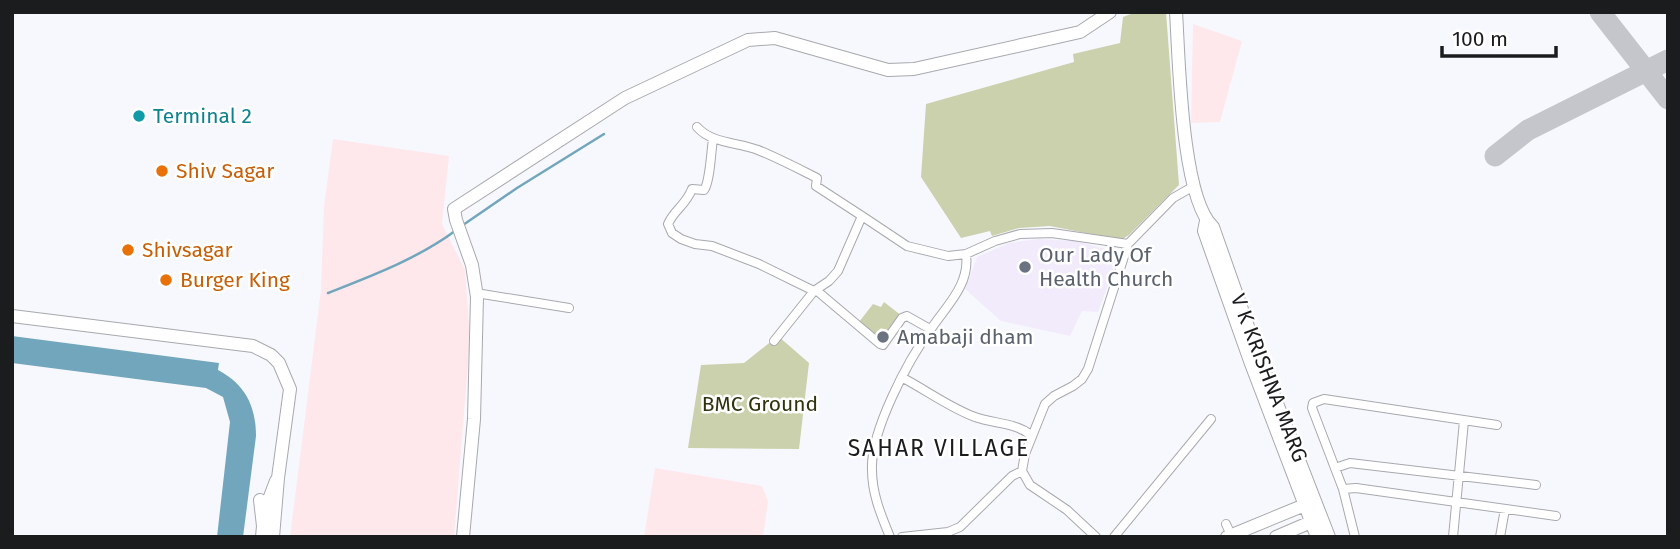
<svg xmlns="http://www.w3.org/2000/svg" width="1680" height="549" viewBox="0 0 1680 549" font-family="'Fira Sans',sans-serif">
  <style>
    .commercial { fill: #fee8eb }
    .education { fill: #f1ebfc }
    .green { fill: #cbd1ac }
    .water { fill: #72a6bc }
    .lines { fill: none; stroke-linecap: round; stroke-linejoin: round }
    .stream { stroke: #72a6bc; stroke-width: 2.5 }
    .taxiway { stroke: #c5c6cb; stroke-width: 21 }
    .street-casing { stroke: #a7a9ae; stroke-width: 10 }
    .secondary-casing { stroke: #a7a9ae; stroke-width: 14 }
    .primary-casing { stroke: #a7a9ae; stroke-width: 14 }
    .street { stroke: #fff; stroke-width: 8 }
    .secondary { stroke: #fff; stroke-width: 12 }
    .primary { stroke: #fff; stroke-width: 12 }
    .culture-dot { fill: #0f9aa8; stroke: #fff; stroke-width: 2.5 }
    .food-dot { fill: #e8710a; stroke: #fff; stroke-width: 2.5 }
    .worship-dot { fill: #6b7280; stroke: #fff; stroke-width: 2.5 }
    .labels { text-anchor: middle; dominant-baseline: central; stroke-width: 5; stroke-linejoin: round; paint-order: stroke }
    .culture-label { font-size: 21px; fill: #0d838f; stroke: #fff; text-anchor: start }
    .food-label { font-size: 21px; fill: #c56008; stroke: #fff; text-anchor: start }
    .worship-label { font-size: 21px; fill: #5b616d; stroke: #fff; text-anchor: start }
    .street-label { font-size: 21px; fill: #1b1c1e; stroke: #fff }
    .park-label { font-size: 21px; fill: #2f330e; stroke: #fff }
    .neighbourhood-label { font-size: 23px; letter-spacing: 2px; fill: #1b1c1e; stroke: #fff }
  </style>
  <rect width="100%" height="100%" fill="#f7f8fe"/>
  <path class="commercial" d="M1193,24L1242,41L1220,122L1191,123Z
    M333,139L449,156L442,224L465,270L470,339L454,537H290L321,290L324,206Z
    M655,468L762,486L768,501L763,537H644Z"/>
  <path class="education" d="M1038,239L1076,241L1120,253L1098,312L1082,311L1070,336L1001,321L965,289L977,257L1009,243Z"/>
  <path class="green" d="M1136,12H1166L1179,185L1129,235L1121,240L1050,226L1019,228L992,236L990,231L961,238L921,177L926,104L1074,62L1073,54L1120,43L1123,17Z
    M884,302L902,316L892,326L894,330L891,336L881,328L875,335L859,322L873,304L881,307Z
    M778,336L809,363L799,449L688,448L701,365L744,363Z"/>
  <path class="water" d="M12,336L219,363L218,370C245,384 256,406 256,436L243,537H217L230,422L223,397L206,388L12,363Z"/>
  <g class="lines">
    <path class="stream" d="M463,225L517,188L604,134
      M328,293C371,276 417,259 455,231"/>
    <path class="taxiway" d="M1600,12L1668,99
      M1495,156L1528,130L1668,60"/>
    <defs>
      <path id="street" d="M697,127C712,144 738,142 758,150C778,158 797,168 817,178L816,186L862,216
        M713,139C711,152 710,182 704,190L692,189C686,205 674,210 668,224L672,233L681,239L695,244L712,246L759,264L814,291
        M816,290L880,344L883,345L902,318L907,316L930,329
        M476,293L569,308
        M774,341L814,291L829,281L838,271L862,216L907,246L948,256L966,254L995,241L1020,234L1052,233L1128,244
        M903,378C926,390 950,408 975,417C994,424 1014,422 1031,435
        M1335,468L1350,463L1536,485
        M1343,489L1356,488L1556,516
        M1226,524L1231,535
        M890,537C881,515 872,494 872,470C870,432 908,360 931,329C947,305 970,285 966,254
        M902,537L948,532L960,527L1012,476L1022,471
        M1096,537L1067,510L1030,485L1022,471L1025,454L1045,404L1054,396L1073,386L1082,379L1088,369L1128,244L1173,198L1194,186
        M1114,537L1211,419
        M1355,537L1343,489L1312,408L1313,403L1324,399L1497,425
        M1453,537L1464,421
        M1500,537L1505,509"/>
      <path id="secondary" d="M1176,12C1179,57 1181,198 1213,227L1257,352L1329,537
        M1206,221L1204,231L1250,361L1317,537
        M265,524L268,502L276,481
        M463,537L474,419L477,297L472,265L456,220L454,209L625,98L748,40L775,38L888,70L914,69L1080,32L1110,12
        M1227,537L1312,502
        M1276,537L1318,519"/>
      <path id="primary" d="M12,316L253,346L271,355L279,363L290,389L278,478L273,537
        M260,500L263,526L262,537"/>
    </defs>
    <use href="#street" class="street-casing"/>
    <use href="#secondary" class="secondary-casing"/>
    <use href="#primary" class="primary-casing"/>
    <use href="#street" class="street"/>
    <use href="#secondary" class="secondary"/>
    <use href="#primary" class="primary"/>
  </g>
  <circle class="culture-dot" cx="139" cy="116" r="7"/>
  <g class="food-dot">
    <circle cx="162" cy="171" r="7"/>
    <circle cx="128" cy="250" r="7"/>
    <circle cx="166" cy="280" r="7"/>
  </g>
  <g class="worship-dot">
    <circle cx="1025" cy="267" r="7"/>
    <circle cx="883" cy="337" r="7"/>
  </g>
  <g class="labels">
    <g class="culture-label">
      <text x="153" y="116">Terminal 2</text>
    </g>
    <g class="food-label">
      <text x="176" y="171">Shiv Sagar</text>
      <text x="142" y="250">Shivsagar</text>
      <text x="180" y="280">Burger King</text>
    </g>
    <g class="worship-label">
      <text x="1039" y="255">Our Lady Of<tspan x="1039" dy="24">Health Church</tspan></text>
      <text x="897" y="337">Amabaji dham</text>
    </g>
    <g class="street-label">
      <text transform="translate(1269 378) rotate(69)">V K KRISHNA MARG</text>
    </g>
    <g class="park-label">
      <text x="760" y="404">BMC Ground</text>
    </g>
    <g class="neighbourhood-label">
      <text x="939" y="448">SAHAR VILLAGE</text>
    </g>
  </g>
  <rect width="1680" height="549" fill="none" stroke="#1b1c1e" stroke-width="28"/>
  <path d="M1442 46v10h114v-10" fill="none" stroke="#1b1c1e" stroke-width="3.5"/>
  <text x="1452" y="46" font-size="21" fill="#1b1c1e" stroke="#ffffff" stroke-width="5" paint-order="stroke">100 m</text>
</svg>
